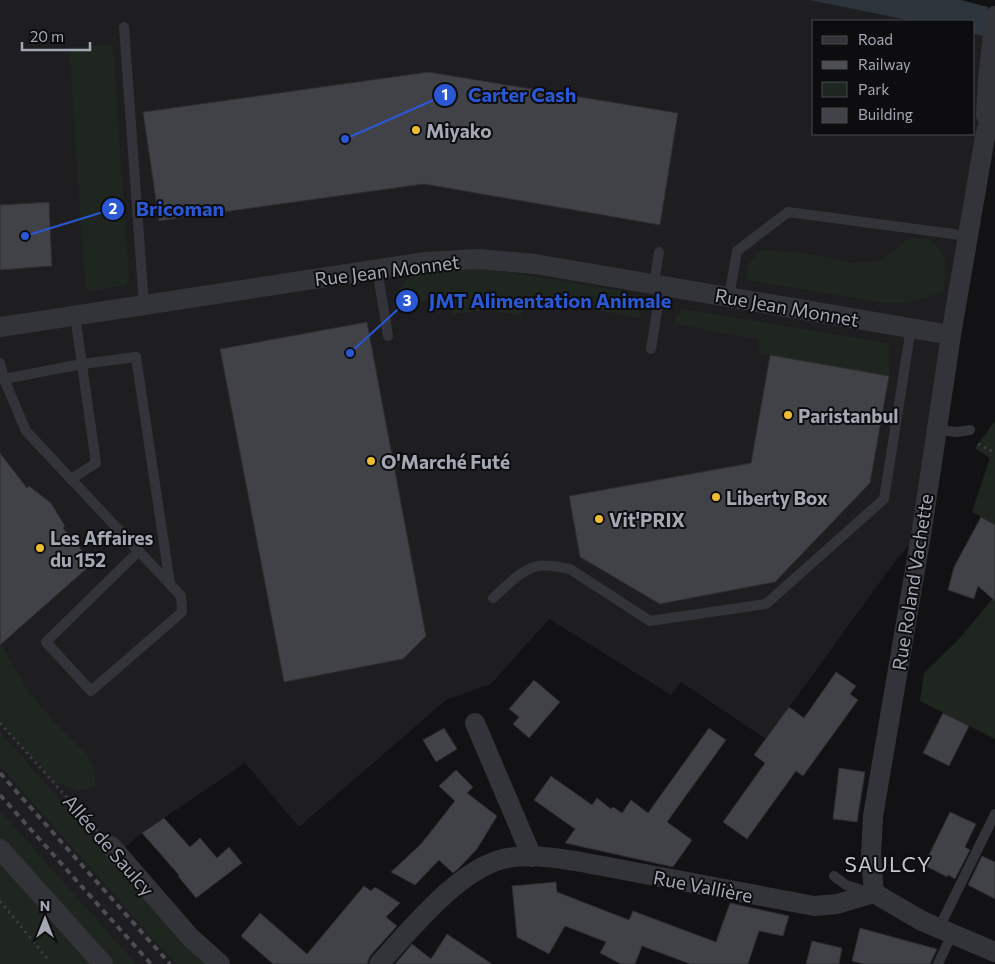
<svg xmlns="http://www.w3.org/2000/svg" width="995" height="964" viewBox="0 0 995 964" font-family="Commissioner,sans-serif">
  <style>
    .built { fill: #1e1e21 }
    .green { fill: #1f2620 }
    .water { fill: #2c343c }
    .building { fill: #414247; stroke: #2d2c30 }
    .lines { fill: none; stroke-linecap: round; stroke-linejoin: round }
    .path { stroke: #393b40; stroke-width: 3; stroke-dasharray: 2.5 4; stroke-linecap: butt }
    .service { stroke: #333439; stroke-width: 10 }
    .minor { stroke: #333439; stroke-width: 20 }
    .rail { stroke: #4c4e54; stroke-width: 4; stroke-dasharray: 6 5; stroke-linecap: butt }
    .poi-dot { fill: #ecbd32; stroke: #0d0d0f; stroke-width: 2 }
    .labels { text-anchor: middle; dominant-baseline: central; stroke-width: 4; stroke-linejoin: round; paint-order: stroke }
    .poi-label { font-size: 19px; font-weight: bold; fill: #a4a8b4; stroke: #0d0d0f; text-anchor: start }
    .street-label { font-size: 19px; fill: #a4a8b4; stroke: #0d0d0f }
    .quarter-label { font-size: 21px; letter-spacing: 1px; fill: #c5c7d0; stroke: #0d0d0f }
    .leader { fill: none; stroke: #2a57d4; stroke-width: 2 }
    .callout-dot { fill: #2a57d4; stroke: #0d0d0f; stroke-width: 2 }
    .mark-label { font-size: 15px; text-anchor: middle; font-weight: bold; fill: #fff }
    .callout-label { font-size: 20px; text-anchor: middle; font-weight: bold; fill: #2a57d4; stroke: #0d0d0f; stroke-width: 4; stroke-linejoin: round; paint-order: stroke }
  </style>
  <rect width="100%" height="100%" fill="#121214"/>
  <path class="built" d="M0,0H809L912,21H814V134H974V34L992,38L922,529L893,564L766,739L681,682L671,695L549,619L491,684L446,700L299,827L245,763L142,833L112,858L211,964H111L0,838Z"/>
  <path class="green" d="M113,45L129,277L126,285L88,291L85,285L69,47Z
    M910,238L928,239L938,248L946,259V266L943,292L907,303H884L746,280C745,266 752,258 762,250C779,251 796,252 813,255C833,257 859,268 878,261C887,258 900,244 910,238Z
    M472,269L500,271L622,291L635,302L642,318L525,298L521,316L486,310L452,315L449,297L393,307C393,294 405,278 417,274C431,269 457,270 472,269Z
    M683,309L887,343L890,348L889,376L758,353L759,339L673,324L675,318Z
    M995,421V525L972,512L990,458L975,448Z
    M995,596V739L920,701L924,673L959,639Z
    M0,642L26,688L56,724L87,754L95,772V786L79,791L53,781L0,723Z
    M0,732L166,919L211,964H176L0,766Z
    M0,811L136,964H111L0,838Z
    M0,862L90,964H0Z"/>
  <path class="water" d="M809,0H961L988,7L983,36L974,34V21H912Z"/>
  <path class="building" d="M428,72L678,113L660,225L424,184L159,221L143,112Z
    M49,202L52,266L0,270V205Z
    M367,322L426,636L403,659L284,682L220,349Z
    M770,355L889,376L870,483L775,582L660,604L580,557L569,496L751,463Z
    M0,453L27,488L29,486L51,503L65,526L63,528L93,563L0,645Z
    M981,517L995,525V601L978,586L974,599L948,590L954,567Z
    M836,672L856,686L850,694L858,700L803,776L796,771L747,839L723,822L765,763L754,755L789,707L804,718Z
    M534,680L560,702L529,738L513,724L519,717L509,709Z
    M943,713L969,726L949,766L923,753Z
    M444,728L457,749L436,762L423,740Z
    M709,728L726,740L667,822L692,840L673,867L565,843L575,829L534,800L551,776L592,805L597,798L611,809L613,807L622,813L631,800L648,813Z
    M839,768L865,772L857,822L833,819Z
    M456,770L473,787L467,793L497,816L477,849L458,869L453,873L439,860L415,885L391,872L421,844L455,801L439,786Z
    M950,812L976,824L965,847L970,850L955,879L948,875L947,877L924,865Z
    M164,818L190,847L200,838L217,858L229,847L242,863L196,898L178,876L179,875L142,833Z
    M982,856L995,862V899L968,885Z
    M556,882L557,892L629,920L633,911L716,942L730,903L789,916L783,936L759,931L748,964H690L642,946L635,964H621L600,953L606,942L565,926L549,954L517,937L512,886Z
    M364,886L371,891L375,887L400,903L386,917L397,926L370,956L367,964H273L241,936L260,913L307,954Z
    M860,928L911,942L937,949L930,964H863L852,961Z
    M447,934L492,964H395L412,944L431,959Z
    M812,941L842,948L839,964H806Z"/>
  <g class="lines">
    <path class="path" d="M978,444L995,453
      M0,723L98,832
      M0,901L47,958"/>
    <path class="service" d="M124,27L144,305
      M377,269L388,336
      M654,284L659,252
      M729,297L737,251L788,212L968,236
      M651,349L661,286
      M0,363L4,379L26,431L71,479L96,463L75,316
      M4,379L82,364L136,357L170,584
      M937,430L957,432L970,430
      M71,479L181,596L182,612L91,691L46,642L139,551
      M493,598C506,587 521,569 538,566C548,564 560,567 570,569L650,621L766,604L884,499L911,328
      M834,876L846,885L868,892
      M939,928L995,814
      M938,964L952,934"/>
    <path class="minor" d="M986,115L988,80L995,16
      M0,327L425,262L478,259L535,264L951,335
      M475,723L532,857
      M111,846L190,937L220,964
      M0,849L103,964
      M874,893L871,856L873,816L922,529L951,335L985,137L995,100
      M874,893L922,921L995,952
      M379,964C410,930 458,870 503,859C526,853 553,858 576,861L814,906L837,904L874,893"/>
    <path class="rail" d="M0,773L170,964
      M0,795L151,964"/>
  </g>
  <g class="poi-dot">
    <circle cx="416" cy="130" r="5"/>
    <circle cx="788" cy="415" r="5"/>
    <circle cx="371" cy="461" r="5"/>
    <circle cx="716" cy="497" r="5"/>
    <circle cx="599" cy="519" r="5"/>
    <circle cx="40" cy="548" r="5"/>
  </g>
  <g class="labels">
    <g class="poi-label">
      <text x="426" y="130">Miyako</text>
      <text x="798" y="415">Paristanbul</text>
      <text x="381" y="461">O'Marché Futé</text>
      <text x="726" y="497">Liberty Box</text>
      <text x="609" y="519">Vit'PRIX</text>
      <text x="50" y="537">Les Affaires<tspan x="50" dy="22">du 152</tspan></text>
    </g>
    <g class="street-label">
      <text transform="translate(387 270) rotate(-7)">Rue Jean Monnet</text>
      <text transform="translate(787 307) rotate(10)">Rue Jean Monnet</text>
      <text transform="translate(912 582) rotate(-81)">Rue Roland Vachette</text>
      <text transform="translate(109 845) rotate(49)">Allée de Saulcy</text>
      <text transform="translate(703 886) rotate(11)">Rue Vallière</text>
    </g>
    <g class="quarter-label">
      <text x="888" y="863">SAULCY</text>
    </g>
  </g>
  <path class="leader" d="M345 139L445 95M25 236L113 209M350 353L407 301"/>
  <g class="callout-dot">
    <circle cx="345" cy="139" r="5"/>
    <circle cx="25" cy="236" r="5"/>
    <circle cx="350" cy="353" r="5"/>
    <circle cx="445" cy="95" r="12"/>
    <circle cx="113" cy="209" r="12"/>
    <circle cx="407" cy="301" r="12"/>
  </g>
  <g class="mark-label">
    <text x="445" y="100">1</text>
    <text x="113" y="214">2</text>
    <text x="407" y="306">3</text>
  </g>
  <g class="callout-label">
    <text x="522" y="102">Carter Cash</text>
    <text x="180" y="216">Bricoman</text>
    <text x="550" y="308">JMT Alimentation Animale</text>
  </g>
  <rect x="812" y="20" width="162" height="115" fill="#0d0d0f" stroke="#494b51"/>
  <rect x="822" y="36" width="25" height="8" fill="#333439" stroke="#494b51"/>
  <text x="858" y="45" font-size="15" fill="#a4a8b4">Road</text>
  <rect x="822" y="61" width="25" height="8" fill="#4c4e54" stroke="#494b51"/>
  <text x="858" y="70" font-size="15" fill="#a4a8b4">Railway</text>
  <rect x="822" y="82" width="25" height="15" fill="#1f2620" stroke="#494b51"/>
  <text x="858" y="95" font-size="15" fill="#a4a8b4">Park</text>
  <rect x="822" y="108" width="25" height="15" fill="#414247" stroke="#494b51"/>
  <text x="858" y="120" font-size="15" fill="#a4a8b4">Building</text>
  <g transform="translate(45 919)" stroke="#0d0d0f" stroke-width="4" paint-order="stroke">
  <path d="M0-4L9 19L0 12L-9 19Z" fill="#a4a8b4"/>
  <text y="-8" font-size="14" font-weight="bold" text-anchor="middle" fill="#a4a8b4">N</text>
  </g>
  <path d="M22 42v8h68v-8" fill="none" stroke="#a4a8b4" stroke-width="2.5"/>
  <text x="30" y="42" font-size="15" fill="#a4a8b4" stroke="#0d0d0f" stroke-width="4" paint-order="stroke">20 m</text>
</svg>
